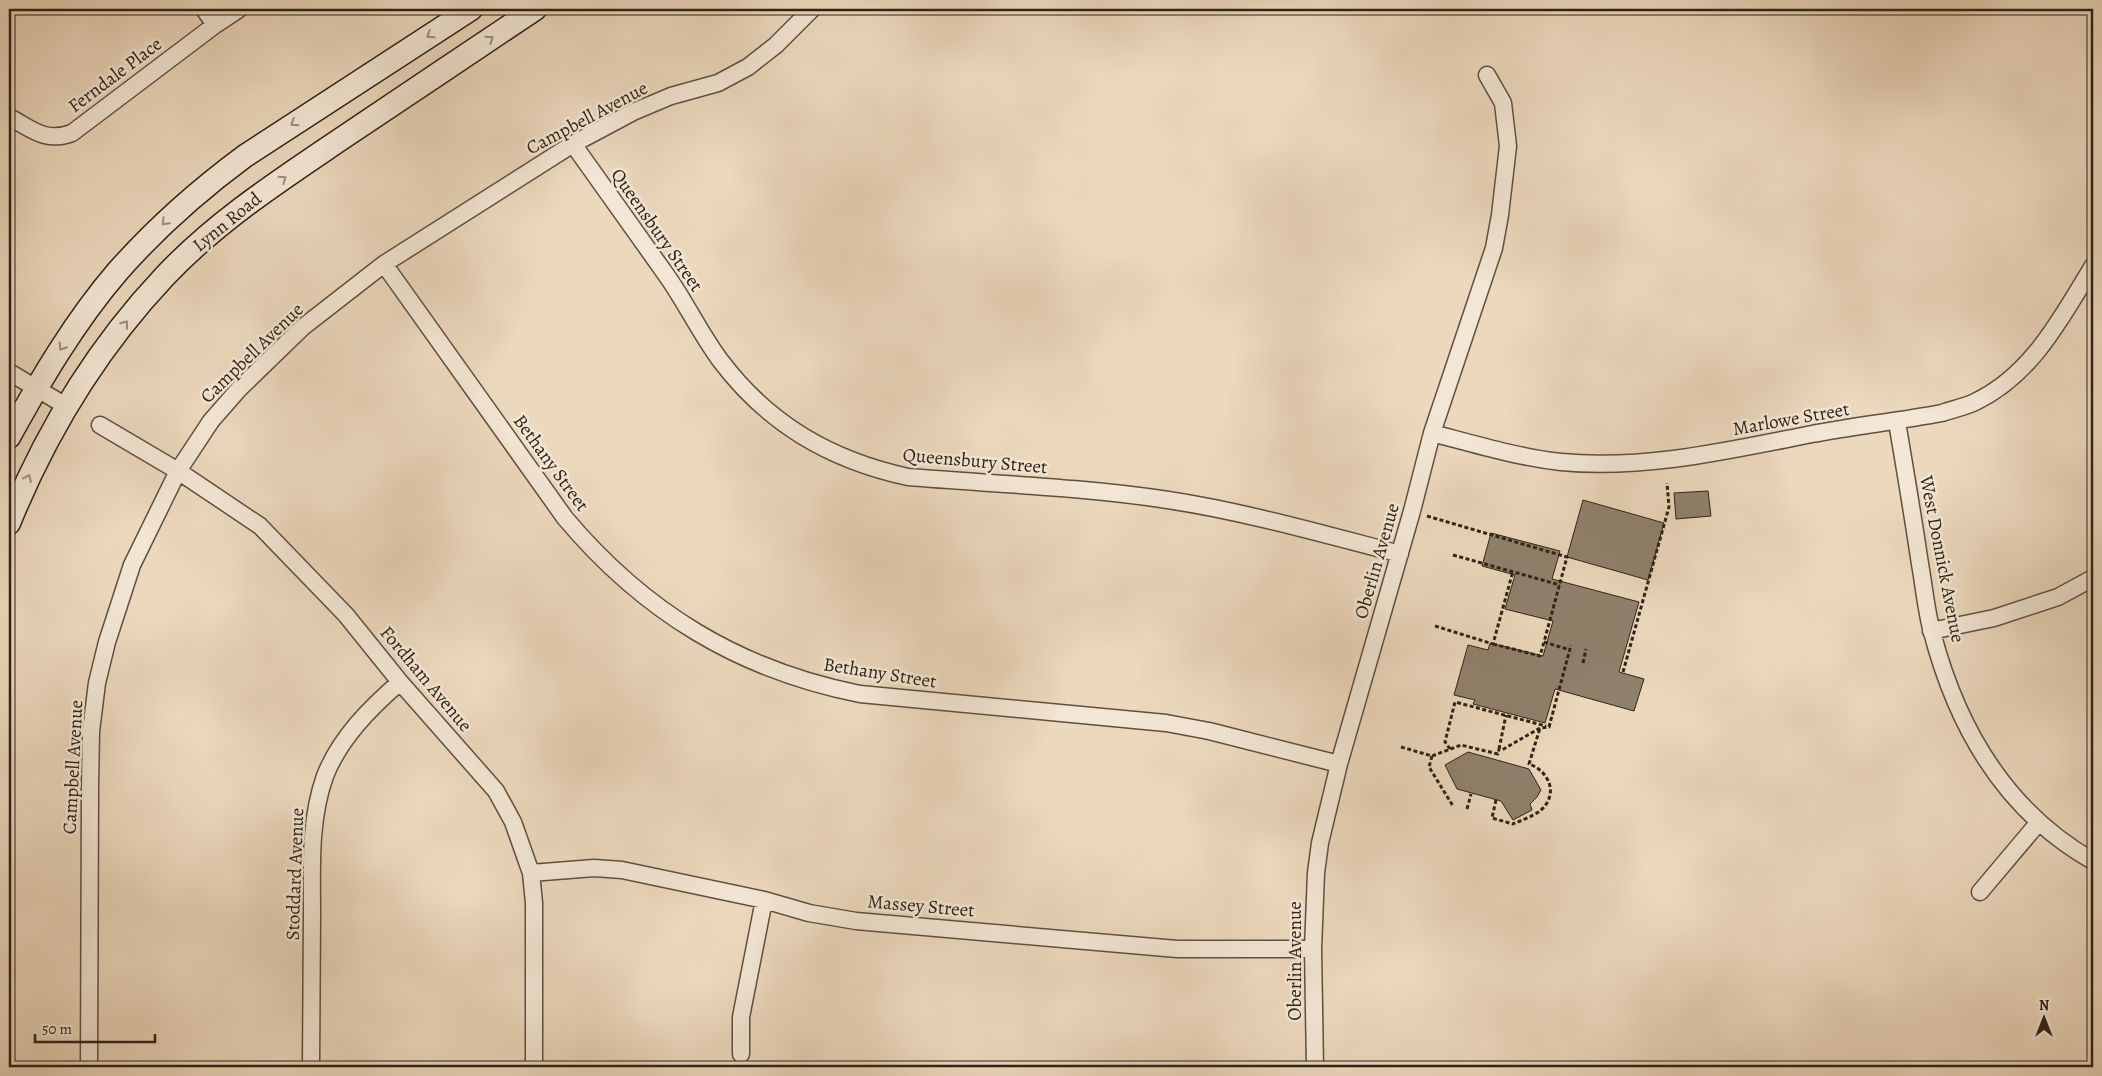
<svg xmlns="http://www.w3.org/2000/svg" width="2102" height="1076" viewBox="0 0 2102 1076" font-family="Alegreya,serif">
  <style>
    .building { fill: #90816d; stroke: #2d2317 }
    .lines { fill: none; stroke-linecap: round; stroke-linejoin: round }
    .minor-casing { stroke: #5d5040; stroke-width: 19 }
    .secondary-casing { stroke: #2d2317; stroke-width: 25 }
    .path { stroke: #2d2317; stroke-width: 3; stroke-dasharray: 4 2.5; stroke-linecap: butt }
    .minor { stroke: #f3e6d4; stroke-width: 16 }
    .secondary { stroke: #f3e6d4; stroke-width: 22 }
    .oneway { stroke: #9a8e7f }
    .labels { text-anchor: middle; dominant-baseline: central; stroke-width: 5; stroke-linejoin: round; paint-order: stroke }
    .street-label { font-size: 19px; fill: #2d2317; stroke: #f3e6d4 }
  </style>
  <rect width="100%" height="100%" fill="#ecd8bd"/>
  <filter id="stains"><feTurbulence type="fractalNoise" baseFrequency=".004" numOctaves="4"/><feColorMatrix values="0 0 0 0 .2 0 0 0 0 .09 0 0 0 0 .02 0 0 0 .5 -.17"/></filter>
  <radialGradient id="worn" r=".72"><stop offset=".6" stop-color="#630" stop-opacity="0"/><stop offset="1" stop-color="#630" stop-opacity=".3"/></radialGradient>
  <path class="building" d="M1708,491L1711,516L1676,519L1674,493Z
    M1583,500L1664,523L1648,580L1567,557Z
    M1491,533L1560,551L1552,579L1639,602L1619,672L1644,679L1634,711L1555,689L1545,723L1473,704L1475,700L1454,695L1468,645L1488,650L1490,643L1543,656L1553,621L1505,609L1515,575L1482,566Z
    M1468,752L1529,769L1541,790L1537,797L1530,804L1532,810L1513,820L1501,801L1457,789L1445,765Z"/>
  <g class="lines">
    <defs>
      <path id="minor" d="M204,9L215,25
        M9,117C32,129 45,143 72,133L215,25L239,9
        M573,144C604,188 636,232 667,276C686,303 700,333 720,360C768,424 830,460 908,477C994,484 1082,487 1168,500C1246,512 1323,534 1400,554
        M384,264L565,518C644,612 739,670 860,694L1166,723L1209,731L1339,764
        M9,372L66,406
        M1897,422C1905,469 1913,517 1920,564C1924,586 1926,610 1932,632C1957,728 2005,811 2093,861
        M100,425L178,471L260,526L346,615L400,682L496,791L513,822L531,873L534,903V1067
        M1432,433C1474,444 1517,457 1561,462C1645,470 1730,450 1812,434C1855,426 1899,421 1942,413C1953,409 1965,407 1975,402C2032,375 2061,318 2093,266
        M1931,631L1994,618L2058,597L2093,578
        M531,873L594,868L622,870L764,900L809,913L856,921L1177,949H1313
        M1980,892L2039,822
        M741,1054V1017L764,900
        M89,1067L90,785L91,731L97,683L107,642L132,565L178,471L211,421L239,389L303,327L384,264L573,144L633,112L671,96L718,83L748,67L776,45L812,9
        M311,1067C311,1017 312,966 312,915C312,868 309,821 325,776C340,738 370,708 400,682
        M1315,1067L1313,949L1316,873L1320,843L1339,764L1412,511L1432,433L1494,248L1500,215L1508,146L1503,103L1487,75"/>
      <path id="secondary" d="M9,437C41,379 75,321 118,271C156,228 199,190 245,156L471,9
        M9,523C46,432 98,347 165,276C217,221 279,181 341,139C406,96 470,52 535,9"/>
    </defs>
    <use href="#minor" class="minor-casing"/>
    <use href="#secondary" class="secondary-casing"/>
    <path class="path" d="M1427,516L1567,557L1544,642L1570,650
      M1453,555L1560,585
      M1435,626L1493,644L1513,571
      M1493,644L1540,656L1544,642
      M1583,663L1586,649
      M1623,672L1669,507L1667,483
      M1401,747L1432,756L1461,745L1498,754L1499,749L1502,750L1540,728L1549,727L1571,645
      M1450,749L1445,742L1455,702L1546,726
      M1499,749L1506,715
      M1432,756L1429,767L1453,806
      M1496,800L1492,818L1513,824C1522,820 1534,816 1541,810C1559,794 1549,771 1529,764L1540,728
      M1467,809L1471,794"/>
    <use href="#minor" class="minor"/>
    <use href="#secondary" class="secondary"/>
  </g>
  <defs><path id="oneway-chevron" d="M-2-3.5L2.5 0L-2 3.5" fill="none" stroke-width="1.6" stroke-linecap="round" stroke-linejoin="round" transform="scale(1.25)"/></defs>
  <g class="oneway">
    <use href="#oneway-chevron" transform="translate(430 35) rotate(147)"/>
    <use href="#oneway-chevron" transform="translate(490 39) rotate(-34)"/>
    <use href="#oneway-chevron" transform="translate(294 123) rotate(147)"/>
    <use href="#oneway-chevron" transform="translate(283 179) rotate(-34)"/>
    <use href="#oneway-chevron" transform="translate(165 222) rotate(135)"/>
    <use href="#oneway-chevron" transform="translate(125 324) rotate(-52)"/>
    <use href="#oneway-chevron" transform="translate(62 347) rotate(123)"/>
    <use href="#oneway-chevron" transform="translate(28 478) rotate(-65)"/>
  </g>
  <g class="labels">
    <g class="street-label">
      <text transform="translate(115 75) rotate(-37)">Ferndale Place</text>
      <text transform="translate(587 118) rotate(-28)">Campbell Avenue</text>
      <text transform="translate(227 222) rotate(-39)">Lynn Road</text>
      <text transform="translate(657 230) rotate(55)">Queensbury Street</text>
      <text transform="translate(252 353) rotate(-44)">Campbell Avenue</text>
      <text transform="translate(1791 419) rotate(-10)">Marlowe Street</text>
      <text transform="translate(975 461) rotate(5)">Queensbury Street</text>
      <text transform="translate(551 463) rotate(54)">Bethany Street</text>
      <text transform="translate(1942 559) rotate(79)">West Donnick Avenue</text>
      <text transform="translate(1377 561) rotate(-74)">Oberlin Avenue</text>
      <text transform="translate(880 673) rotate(9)">Bethany Street</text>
      <text transform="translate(426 679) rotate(50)">Fordham Avenue</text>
      <text transform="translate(73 767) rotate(-87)">Campbell Avenue</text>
      <text transform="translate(295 874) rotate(-88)">Stoddard Avenue</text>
      <text transform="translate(921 906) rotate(5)">Massey Street</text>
      <text transform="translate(1295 961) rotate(-90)">Oberlin Avenue</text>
    </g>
  </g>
  <rect width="2102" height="1076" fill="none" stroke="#ecd8bd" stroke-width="30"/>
  <rect x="10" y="10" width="2082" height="1056" fill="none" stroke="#2d2317" stroke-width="2.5"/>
  <rect x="15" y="15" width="2072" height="1046" fill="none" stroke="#2d2317"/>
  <g transform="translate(2044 1018)" stroke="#f3e6d4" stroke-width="4" paint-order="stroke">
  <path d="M0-4L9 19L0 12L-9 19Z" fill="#2d2317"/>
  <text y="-8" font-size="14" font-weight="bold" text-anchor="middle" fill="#2d2317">N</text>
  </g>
  <path d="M35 1034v8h120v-8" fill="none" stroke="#2d2317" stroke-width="2.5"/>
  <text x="42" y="1034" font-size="15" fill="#2d2317" stroke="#f3e6d4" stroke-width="4" paint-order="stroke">50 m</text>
  <rect width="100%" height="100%" filter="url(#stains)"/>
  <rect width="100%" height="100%" fill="url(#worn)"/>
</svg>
